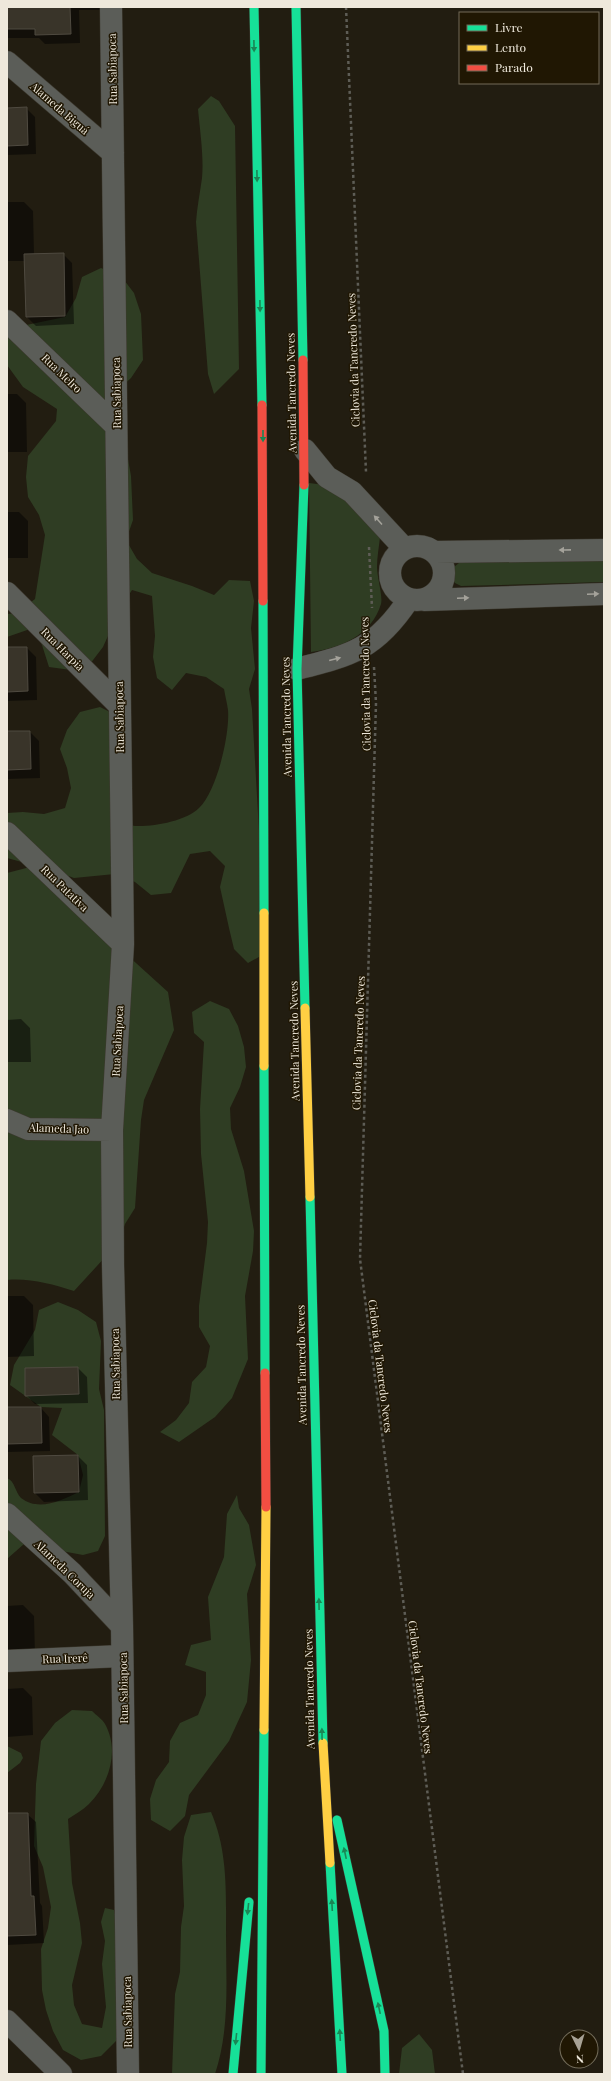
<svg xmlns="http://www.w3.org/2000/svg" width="611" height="2081" viewBox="0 0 611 2081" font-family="'Playfair Display',serif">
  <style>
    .green { fill: #2f3d23 }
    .shadow { fill: #0007 }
    .building { fill: #393429; stroke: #4f4a40 }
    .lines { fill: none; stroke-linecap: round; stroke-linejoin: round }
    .street-casing { stroke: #3d392f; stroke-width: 23 }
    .fast-casing { stroke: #3d392f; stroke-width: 10 }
    .slow-casing { stroke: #3d392f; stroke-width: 10 }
    .jam-casing { stroke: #3d392f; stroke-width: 10 }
    .path { stroke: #5e5d56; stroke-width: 2.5; stroke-dasharray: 3 3; stroke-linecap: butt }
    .street { stroke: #5b5d58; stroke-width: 22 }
    .fast { stroke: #16e098; stroke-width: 9 }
    .slow { stroke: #ffcf43; stroke-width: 9 }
    .jam { stroke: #f24e42; stroke-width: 9 }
    .oneway { fill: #1a8655 }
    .oneway2 { fill: #a4a29a }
    .labels { text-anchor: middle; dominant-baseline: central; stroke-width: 3; stroke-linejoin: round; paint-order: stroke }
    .street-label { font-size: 11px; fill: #eee8db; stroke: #201703 }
  </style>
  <rect width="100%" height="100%" fill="#221d11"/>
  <path class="green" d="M211,96L219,101L235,126L239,369L214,394L208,374L196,222C197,207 200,193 202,178C204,156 200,132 198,109Z
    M101,268L121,276L134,293L141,314L143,360L131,378L116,392L131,476L133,520L126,540L137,559L152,573L192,586L214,595L229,580L250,581L254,601L251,628L255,669L249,689L252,709L266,953L248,963L234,949L229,928L220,887L225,866L210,851L190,854L171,893L151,895L135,882L115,874L74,878L55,871L7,858V813L23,812L44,814L65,808L71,788L67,768L60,749L67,730L80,712L100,707L120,717L115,820C121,822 129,825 135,826C153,827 186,821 199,808C217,791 230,734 228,710C227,703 225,695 224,689L206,677L186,673L172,690L157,678L153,657L155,636L152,596L132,590L120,609L103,647L90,664L71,670L49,667L42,645L33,628L7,637V614L17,613L35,599L45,535L39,515L28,497L26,477L28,456L56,421L57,409L23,387L7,365V329L65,317L76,298L82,277Z
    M309,483L325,485L338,491L380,537C379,547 377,557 377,567C377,577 383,596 381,604C372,635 339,649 311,652Z
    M604,559V582L461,586L455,583L452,578L454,567L459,563Z
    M30,867L168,992L174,1030L144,1100L141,1120L135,1208L125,1224L119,1242L74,1291C51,1284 30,1278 7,1280V873Z
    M210,1001L229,1009L238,1026L244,1047L246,1067L240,1087L230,1108L231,1129L244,1171L254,1231L253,1251L245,1296L248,1359L232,1398L215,1417L179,1442L160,1432L176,1420L189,1403L192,1382L206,1367L210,1346L199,1327V1306L207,1243L208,1222L201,1154L200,1109L204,1042L194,1033L192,1012Z
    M58,1302L78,1310L96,1322L101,1341L99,1389L104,1410L105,1536L98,1551L83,1555L24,1544L7,1559V1478C15,1481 15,1492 21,1498C39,1512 62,1500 79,1492L83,1475L78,1455L52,1435L62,1408L41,1407L10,1385L14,1365L35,1330L39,1310Z
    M237,1495L239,1508L249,1525L256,1565L247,1594L251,1660L247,1702L229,1741L189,1795L185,1816L170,1831L151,1820L150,1799L156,1780L169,1762L170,1741L180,1723L198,1715L206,1695V1672L185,1665L191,1645L211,1640L208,1597L224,1557L227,1514Z
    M72,1710L92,1711C96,1715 103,1720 105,1724C120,1751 109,1784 89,1804C83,1810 75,1814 68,1819L72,1883L80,1923L82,1943L72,1985L74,2005L82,2024L102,2028L106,2007L102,1964L105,1941L101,1922L105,1908L114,1910L116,1919L117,2021L116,2041L101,2056L81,2060L63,2050L53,2031L46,2010L42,1990L41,1949L48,1928L51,1907L43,1867L34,1846L36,1784L41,1741L55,1723Z
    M7,1746L21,1753L23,1758L20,1763L7,1773Z
    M211,1812C228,1851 226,1893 226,1935C226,1981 230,2029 215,2074H172L175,1994L180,1972L181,1927L184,1906L182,1860L184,1837L191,1815Z
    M419,2034L432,2050L435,2074H399L402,2048Z"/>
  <path class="shadow" d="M7,7H100V10H79L80,43L45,44L39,38H7Z
    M26,108L35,117L36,154L7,155V109Z
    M7,202H24L33,211L34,255L63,254L72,263L74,324L36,326L27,317L25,261H7Z
    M7,394H17L26,403L27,452H7Z
    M7,512H19L28,521V558H7Z
    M7,648H27L36,657L37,700L7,701Z
    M7,732H30L39,741L40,778L7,779Z
    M21,1019L30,1028L31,1062H7V1020Z
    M7,1296H24L33,1305L34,1356L7,1357Z
    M78,1368L87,1377L88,1403L35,1404L26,1395Z
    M7,1408H41L49,1417L50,1451L7,1452Z
    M78,1456L87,1465L88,1500L44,1502L35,1493L34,1457Z
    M23,1605L34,1616L35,1656L7,1657V1606Z
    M23,1688L32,1697L33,1735L7,1737V1689Z
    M7,1814H27L36,1822L40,1903L42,1906L44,1943L7,1945Z"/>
  <path class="building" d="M7,7H70L71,34L35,35V29H7Z
    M27,107L28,145L7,146V108Z
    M64,253L65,316L26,317L24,254Z
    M7,647H27L28,691L7,692Z
    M7,731H30L31,769L7,770Z
    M78,1367L79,1394L25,1396V1368Z
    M7,1407H41L42,1443L7,1444Z
    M78,1455L79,1492L34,1493L33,1456Z
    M7,1813H28L31,1896H34L36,1935L7,1936Z"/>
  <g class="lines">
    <defs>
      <path id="street" d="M111,7L123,944L112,1130L113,1265L122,1626L128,2074
        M7,62L113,153
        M7,321L116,426
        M305,450L327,477L352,492L404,548
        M390 573a27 27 0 1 1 54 0a27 27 0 1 1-54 0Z
        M435,552L604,550
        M7,593L119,705
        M424,600L604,594
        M297,669C352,655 376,649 409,599
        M7,833L123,944
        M7,1120L28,1129L112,1130
        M7,1514L72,1573L122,1626
        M7,1661L122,1656
        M7,2021L61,2074"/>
      <path id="fast" d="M254,7L262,405
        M296,7L303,360
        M304,485L297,669L305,1008
        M263,601L264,913
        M264,1066L265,1373
        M310,1197L323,1743
        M337,1820L384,2031L385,2074
        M330,1863L342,2074
        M233,2074L249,1902
        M261,2074L264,1730"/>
      <path id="slow" d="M264,913V1066
        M305,1008L310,1197
        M264,1730L266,1507
        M323,1743L330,1863"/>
      <path id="jam" d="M303,360L304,485
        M262,405L263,601
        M265,1373L266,1507"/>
    </defs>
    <use href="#street" class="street-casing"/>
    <use href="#fast" class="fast-casing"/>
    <use href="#slow" class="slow-casing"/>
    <use href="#jam" class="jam-casing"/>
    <path class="path" d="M346,7L366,472
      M369,547L372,608
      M374,667L376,703L360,1259L463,2074"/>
    <use href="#street" class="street"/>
    <use href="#fast" class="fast"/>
    <use href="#slow" class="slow"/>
    <use href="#jam" class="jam"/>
  </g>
  <defs><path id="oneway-solid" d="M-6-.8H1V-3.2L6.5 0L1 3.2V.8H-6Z"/></defs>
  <g class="oneway">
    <use href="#oneway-solid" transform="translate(254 46) rotate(89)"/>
    <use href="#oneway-solid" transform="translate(257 176) rotate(89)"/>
    <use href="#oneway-solid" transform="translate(260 306) rotate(89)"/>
    <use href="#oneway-solid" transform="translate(263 436) rotate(90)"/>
    <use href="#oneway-solid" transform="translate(319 1604) rotate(-91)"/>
    <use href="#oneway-solid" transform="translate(322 1734) rotate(-91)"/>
    <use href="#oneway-solid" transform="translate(345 1853) rotate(-102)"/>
    <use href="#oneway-solid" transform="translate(332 1905) rotate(-93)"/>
    <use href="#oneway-solid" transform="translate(248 1909) rotate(96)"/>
    <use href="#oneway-solid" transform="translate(379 2008) rotate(-102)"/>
    <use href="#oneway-solid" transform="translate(340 2035) rotate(-93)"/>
    <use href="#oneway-solid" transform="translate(236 2039) rotate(96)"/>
  </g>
  <g class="oneway2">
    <use href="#oneway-solid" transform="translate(378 520) rotate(-132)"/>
    <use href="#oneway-solid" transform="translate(565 550) rotate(179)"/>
    <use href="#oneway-solid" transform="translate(593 594) rotate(-2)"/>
    <use href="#oneway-solid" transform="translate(463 598) rotate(-2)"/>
    <use href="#oneway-solid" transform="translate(335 659) rotate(-14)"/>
  </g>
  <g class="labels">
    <g class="street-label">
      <text transform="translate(112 69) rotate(-91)">Rua Sabiapoca</text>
      <text transform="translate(60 108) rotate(41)">Alameda Biguá</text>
      <text transform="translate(353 360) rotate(-92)">Ciclovia da Tancredo Neves</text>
      <text transform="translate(62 373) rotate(44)">Rua Melro</text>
      <text transform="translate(116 393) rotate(-91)">Rua Sabiapoca</text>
      <text transform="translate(291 393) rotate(-91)">Avenida Tancredo Neves</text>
      <text transform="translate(63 649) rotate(45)">Rua Harpia</text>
      <text transform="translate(365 684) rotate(-91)">Ciclovia da Tancredo Neves</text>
      <text transform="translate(119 717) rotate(-91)">Rua Sabiapoca</text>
      <text transform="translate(286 717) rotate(-91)">Avenida Tancredo Neves</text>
      <text transform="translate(65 888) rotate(44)">Rua Patativa</text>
      <text transform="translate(117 1041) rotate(-87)">Rua Sabiapoca</text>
      <text transform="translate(294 1041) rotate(-91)">Avenida Tancredo Neves</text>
      <text transform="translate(358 1043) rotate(-88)">Ciclovia da Tancredo Neves</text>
      <text transform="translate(59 1128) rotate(2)">Alameda Jao</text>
      <text transform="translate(115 1364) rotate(-91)">Rua Sabiapoca</text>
      <text transform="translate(301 1365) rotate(-91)">Avenida Tancredo Neves</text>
      <text transform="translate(381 1366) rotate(83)">Ciclovia da Tancredo Neves</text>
      <text transform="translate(65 1569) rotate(44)">Alameda Coruja</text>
      <text transform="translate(65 1658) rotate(-2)">Rua Irerê</text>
      <text transform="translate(421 1687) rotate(83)">Ciclovia da Tancredo Neves</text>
      <text transform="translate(123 1688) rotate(-91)">Rua Sabiapoca</text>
      <text transform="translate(309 1689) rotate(-91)">Avenida Tancredo Neves</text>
      <text transform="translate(127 2012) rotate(-91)">Rua Sabiapoca</text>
    </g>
  </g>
  <rect width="611" height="2081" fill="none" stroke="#eee8db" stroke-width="16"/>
  <rect x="459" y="12" width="140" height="72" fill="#201703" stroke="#726b59"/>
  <rect x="467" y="25" width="20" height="6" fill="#16e098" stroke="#726b59"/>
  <text x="495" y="32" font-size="12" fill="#eee8db">Livre</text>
  <rect x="467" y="45" width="20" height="6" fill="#ffcf43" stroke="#726b59"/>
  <text x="495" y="52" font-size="12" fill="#eee8db">Lento</text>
  <rect x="467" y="65" width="20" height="6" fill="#f24e42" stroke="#726b59"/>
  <text x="495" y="72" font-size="12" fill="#eee8db">Parado</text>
  <g transform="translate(579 2049) rotate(175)"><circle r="19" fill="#201703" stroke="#726b59"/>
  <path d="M0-3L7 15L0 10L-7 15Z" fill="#a7a194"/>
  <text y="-6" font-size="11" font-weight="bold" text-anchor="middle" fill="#eee8db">N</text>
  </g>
</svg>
